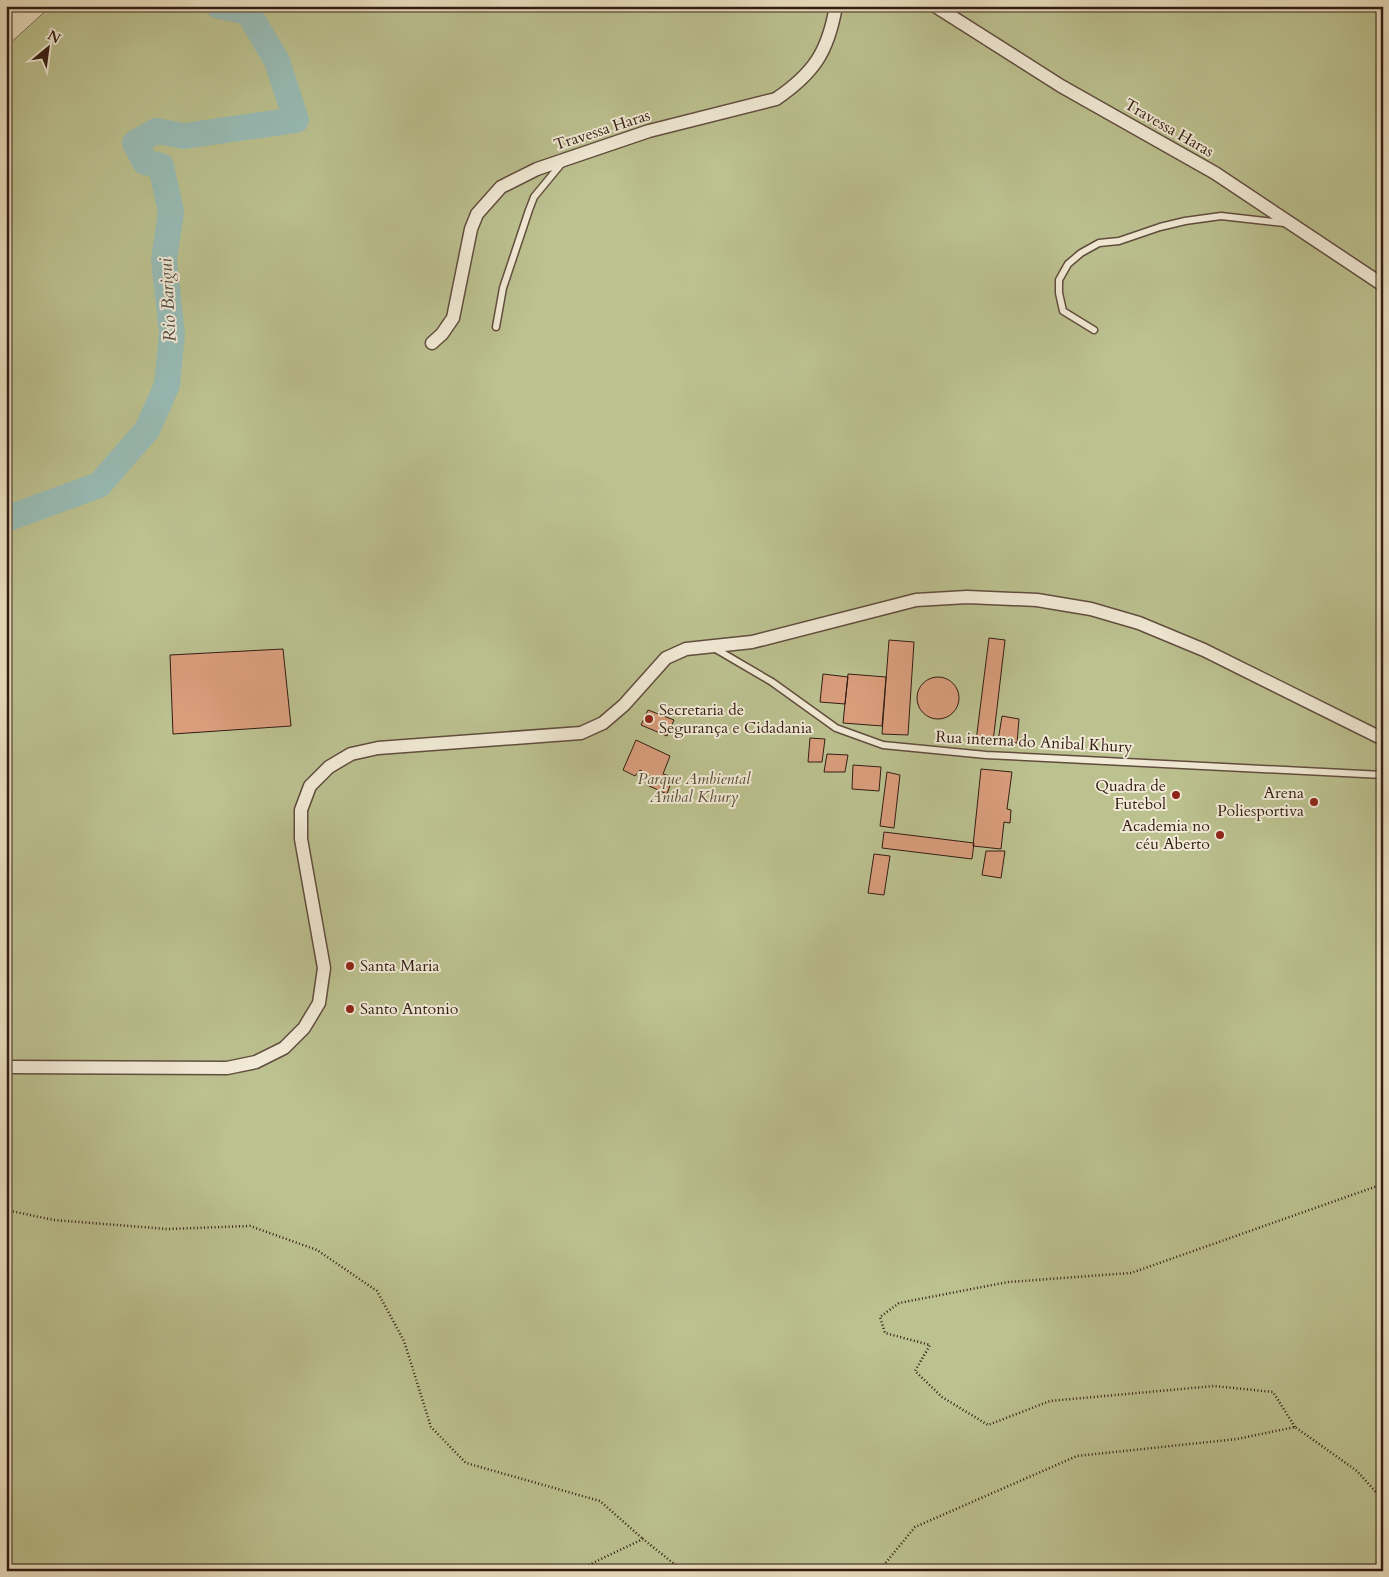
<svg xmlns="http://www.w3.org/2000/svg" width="1389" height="1577" viewBox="0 0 1389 1577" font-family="Cardo,serif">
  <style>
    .green { fill: #bcc190; stroke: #786e52 }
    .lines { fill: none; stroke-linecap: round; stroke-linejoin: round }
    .river { stroke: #99bdb7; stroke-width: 26 }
    .building { fill: #da9e7d; stroke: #331c13 }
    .service-casing { stroke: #614d3e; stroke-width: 9 }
    .minor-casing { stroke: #614d3e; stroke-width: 15 }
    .path { stroke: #331c13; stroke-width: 2.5; stroke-dasharray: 1 2.5; stroke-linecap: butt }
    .service { stroke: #f2ebd7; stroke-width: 6 }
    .minor { stroke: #f2ebd7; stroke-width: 12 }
    .poi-dot { fill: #8f2418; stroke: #f2ebd7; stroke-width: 2 }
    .labels { text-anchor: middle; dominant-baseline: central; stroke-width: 4; stroke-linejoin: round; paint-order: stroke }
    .street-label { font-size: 16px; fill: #331c13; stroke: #f2ebd7 }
    .poi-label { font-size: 16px; fill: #331c13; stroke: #f2ebd7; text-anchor: start }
    .park-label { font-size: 16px; font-style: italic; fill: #5c4e38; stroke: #f2ebd7 }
    .water-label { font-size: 18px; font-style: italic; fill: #524c44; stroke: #f2ebd7 }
  </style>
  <rect width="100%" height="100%" fill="#ebe0c1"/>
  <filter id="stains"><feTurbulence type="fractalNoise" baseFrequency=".004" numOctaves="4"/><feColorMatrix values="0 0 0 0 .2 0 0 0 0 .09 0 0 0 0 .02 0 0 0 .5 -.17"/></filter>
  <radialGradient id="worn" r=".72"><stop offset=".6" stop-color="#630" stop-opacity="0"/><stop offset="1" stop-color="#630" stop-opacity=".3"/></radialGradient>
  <path class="green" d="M51,6H1383V1571H6V47Z"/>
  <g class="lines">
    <path class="river" d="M6,519L99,485L147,430L167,385L172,334L164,260L171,212L161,166L145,162L135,143L156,131L184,136L296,120L277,61L248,12L219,6"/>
  </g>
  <path class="building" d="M989,638L1005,640L993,742L976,741Z
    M889,640L914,642L908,735L882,734Z
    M283,649L291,726L173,734L170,655Z
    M823,674L848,677L845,704L820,702Z
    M848,674L886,677L882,726L843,723Z
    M917 698a21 21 0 1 1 42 0a21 21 0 1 1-42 0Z
    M648,710L674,720L667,736L641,725Z
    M1002,716L1019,719L1017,743L998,741Z
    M810,738L825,739L822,762H808Z
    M636,740L670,756L663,774L673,777L667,794L647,785L650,776L640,770L635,776L623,770Z
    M827,754L848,755L845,772H824Z
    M853,765L881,767L879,791L852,789Z
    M981,769L1012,772L1007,809L1011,810L1010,823L1004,822L1001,849L973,846Z
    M887,772L900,775L894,828L880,826Z
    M884,832L974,843L972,859L882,848Z
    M986,851H1005L1001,878L982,875Z
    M874,854L890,856L884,895L868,893Z"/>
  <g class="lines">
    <defs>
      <path id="service" d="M496,327L503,288L529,210L534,197L562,163
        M1094,330L1063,311L1059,293V280L1068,264L1081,253L1099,243L1119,241L1160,227L1185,221L1221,216L1284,223
        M714,648L772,682L836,728L883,745L986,755L1383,775"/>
      <path id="minor" d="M935,6L1061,86L1215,173L1383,285
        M432,343L442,334L453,318L471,229L477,214L501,187L537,169L649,131L776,99C814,73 828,52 836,6
        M6,1067L227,1068L256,1062L284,1048L304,1028L319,1003L324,968L301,839V810L310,786L329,767L351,754L378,748L581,733L603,723L624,705L666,658L686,649L752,642L916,600L967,597L1037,600L1091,609L1139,623L1204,650L1383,739"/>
    </defs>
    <use href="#service" class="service-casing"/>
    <use href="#minor" class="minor-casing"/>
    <path class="path" d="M6,1210L54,1220L167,1229L250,1226L317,1250L377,1291L404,1341L431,1427L466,1463L600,1501L643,1539
      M1295,1427L1273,1392L1214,1386L1050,1401L988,1425L942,1397L915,1371L930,1345L885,1333L880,1317L899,1303L1008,1282L1131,1273L1383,1184
      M576,1571L643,1539L683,1571
      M879,1571L915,1527L1077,1456L1237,1439L1295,1427L1357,1471L1383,1500"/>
    <use href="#service" class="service"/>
    <use href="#minor" class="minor"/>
  </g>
  <g class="poi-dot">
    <circle cx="649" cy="719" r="5"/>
    <circle cx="1176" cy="795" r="5"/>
    <circle cx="1314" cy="802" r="5"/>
    <circle cx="1220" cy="835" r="5"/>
    <circle cx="350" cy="966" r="5"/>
    <circle cx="350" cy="1009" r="5"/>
  </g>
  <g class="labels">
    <g class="street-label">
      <text transform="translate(1169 128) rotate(30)">Travessa Haras</text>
      <text transform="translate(602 130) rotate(-18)">Travessa Haras</text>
      <text transform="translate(1034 742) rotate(3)">Rua interna do Anibal Khury</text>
    </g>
    <g class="poi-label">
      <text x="659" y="710">Secretaria de<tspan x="659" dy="18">Segurança e Cidadania</tspan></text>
      <text x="1166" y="786" text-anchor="end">Quadra de<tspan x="1166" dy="18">Futebol</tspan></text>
      <text x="1304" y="793" text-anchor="end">Arena<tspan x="1304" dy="18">Poliesportiva</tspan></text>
      <text x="1210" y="826" text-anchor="end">Academia no<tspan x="1210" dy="18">céu Aberto</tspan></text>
      <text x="360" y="966">Santa Maria</text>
      <text x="360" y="1009">Santo Antonio</text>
    </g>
    <g class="park-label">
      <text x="694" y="779">Parque Ambiental<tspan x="694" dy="18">Anibal Khury</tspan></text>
    </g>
    <g class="water-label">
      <text transform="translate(168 300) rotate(-93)">Rio Barigui</text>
    </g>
  </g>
  <rect width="1389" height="1577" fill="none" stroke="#ebe0c1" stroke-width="25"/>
  <rect x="8" y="8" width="1374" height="1562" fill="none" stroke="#331c13" stroke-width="2.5"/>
  <rect x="12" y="12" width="1364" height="1552" fill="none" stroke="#331c13"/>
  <g transform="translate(48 48) rotate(29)" stroke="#f2ebd7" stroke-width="4" paint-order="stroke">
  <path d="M0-4L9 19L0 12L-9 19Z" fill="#331c13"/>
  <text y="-8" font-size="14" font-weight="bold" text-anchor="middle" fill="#331c13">N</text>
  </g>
  <rect width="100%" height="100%" filter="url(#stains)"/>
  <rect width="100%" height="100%" fill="url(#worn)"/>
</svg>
